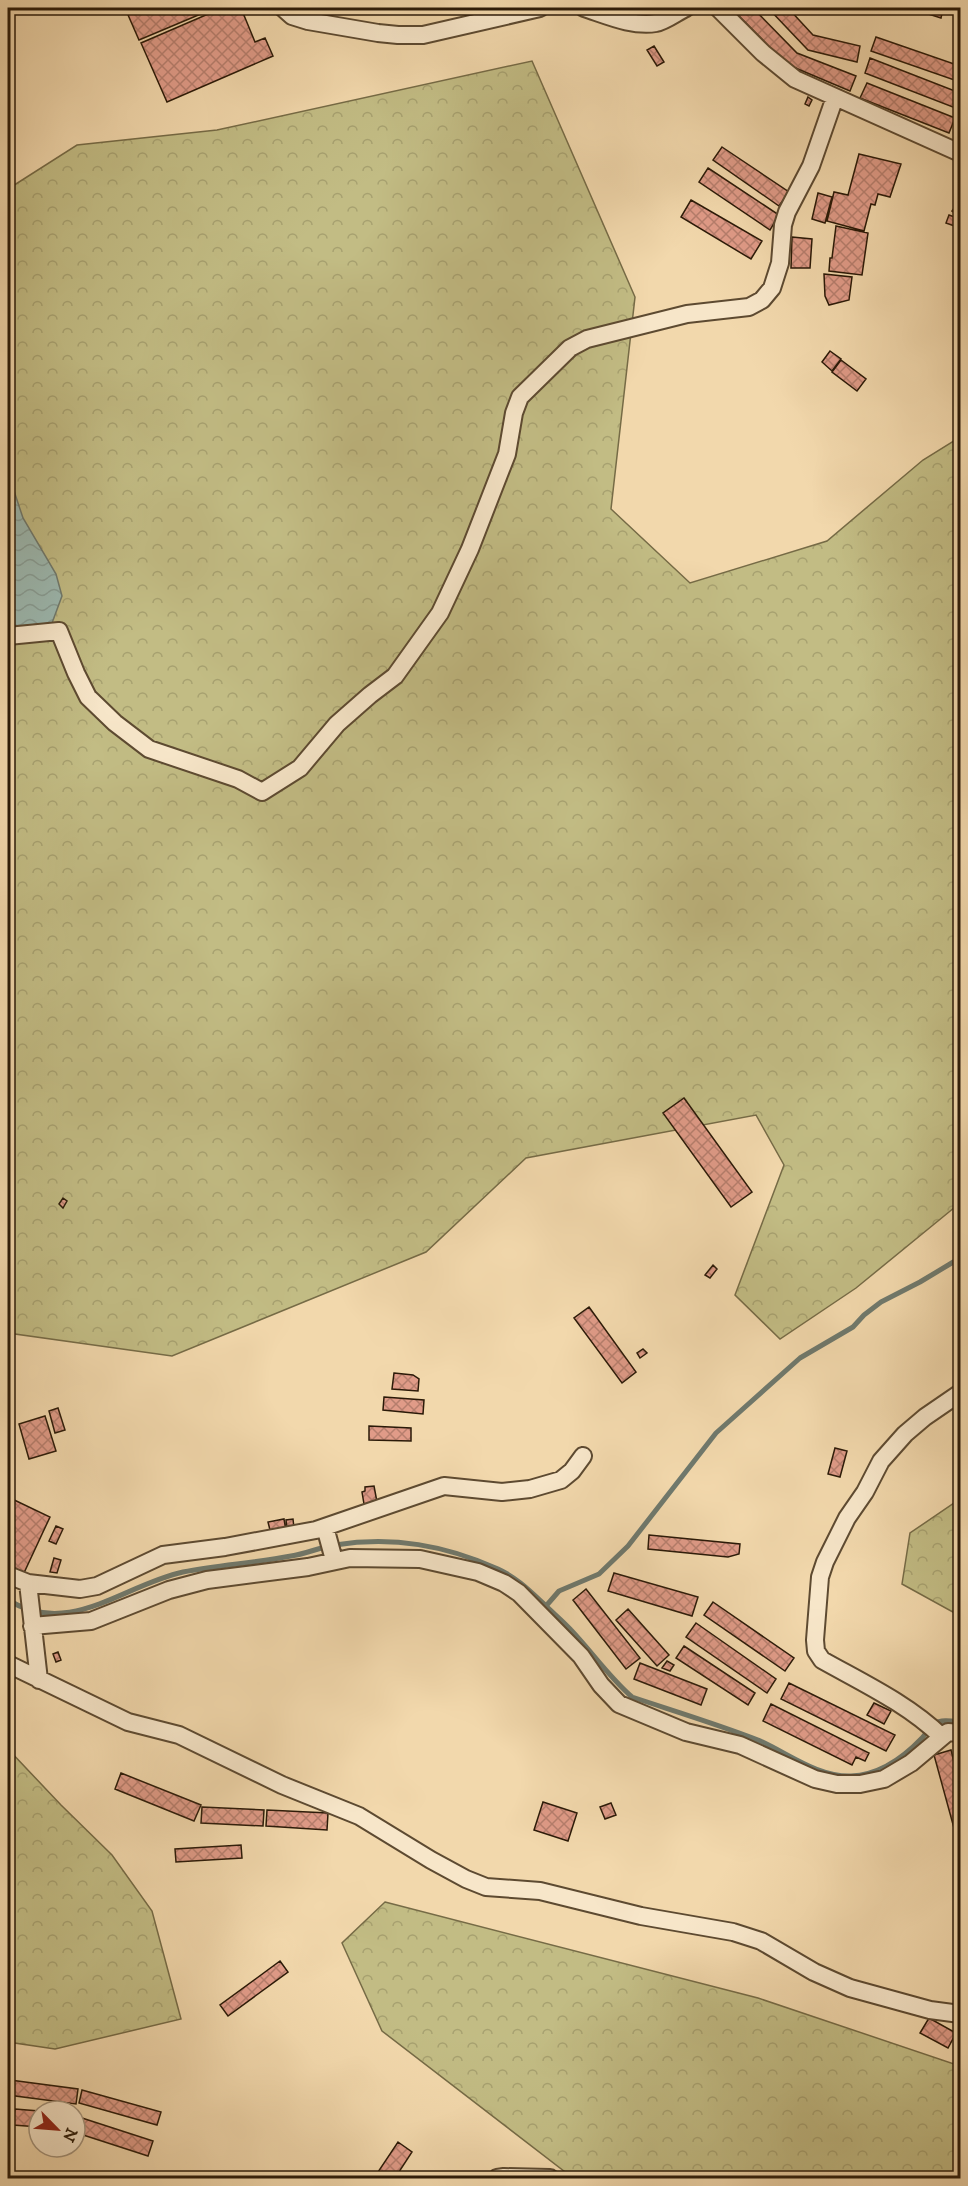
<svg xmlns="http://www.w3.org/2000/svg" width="968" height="2186" viewBox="0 0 968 2186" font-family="'IM FELL DW Pica',serif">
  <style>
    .forest { fill: url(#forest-crowns); stroke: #766b46; stroke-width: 1.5 }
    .water { fill: url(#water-waves); stroke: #6f796d; stroke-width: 1.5 }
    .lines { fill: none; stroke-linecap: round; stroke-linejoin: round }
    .stream { stroke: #6f796d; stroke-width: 5 }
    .building { fill: url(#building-cross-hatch); stroke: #2b1a08; stroke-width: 1.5 }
    .street-casing { stroke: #5d4a31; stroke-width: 20 }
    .street { stroke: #f7e6c9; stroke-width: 16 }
  </style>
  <defs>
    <pattern id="forest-crowns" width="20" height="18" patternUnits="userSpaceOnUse" patternTransform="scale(1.5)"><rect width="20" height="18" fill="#c2bc84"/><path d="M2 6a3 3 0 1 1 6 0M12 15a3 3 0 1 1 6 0" fill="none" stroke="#a7a170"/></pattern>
    <pattern id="water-waves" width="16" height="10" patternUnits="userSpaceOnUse" patternTransform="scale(1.5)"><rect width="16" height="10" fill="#9cb9b1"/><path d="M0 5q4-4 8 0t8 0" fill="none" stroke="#879e97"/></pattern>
    <pattern id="building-cross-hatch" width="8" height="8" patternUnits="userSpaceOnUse" patternTransform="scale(1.5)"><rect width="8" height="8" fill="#e09b88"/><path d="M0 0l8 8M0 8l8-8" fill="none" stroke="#b67e6d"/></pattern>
  </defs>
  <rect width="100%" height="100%" fill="#f2d8ac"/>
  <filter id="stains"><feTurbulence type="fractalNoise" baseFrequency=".00333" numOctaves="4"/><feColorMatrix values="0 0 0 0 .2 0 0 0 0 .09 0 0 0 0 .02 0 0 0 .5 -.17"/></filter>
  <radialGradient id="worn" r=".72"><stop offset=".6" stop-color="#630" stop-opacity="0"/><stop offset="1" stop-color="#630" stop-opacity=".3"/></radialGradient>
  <path class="forest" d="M532,61L635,297L611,509L690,583L827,541L923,460L960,437V1203L856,1288L780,1339L735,1295L784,1165L756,1115L526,1158L426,1252L172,1356L8,1333V189L77,145L217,130Z
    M960,1499V1616L902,1584L910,1533Z
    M8,1749L61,1805L112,1855L152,1911L181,2019L55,2049L8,2042Z
    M385,1902L758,1998L960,2066V2178H573L382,2031L342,1943Z"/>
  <path class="water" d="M8,477L10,479L23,518L56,574L62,596L52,623L8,627Z"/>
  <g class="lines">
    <path class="stream" d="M8,1600C70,1638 123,1585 183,1572C219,1565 255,1563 291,1556C306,1554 320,1547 335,1545C393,1536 445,1545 498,1569C516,1577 531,1592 545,1605C553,1613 563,1621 571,1630C592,1652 609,1677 632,1697C674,1711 717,1724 758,1740C788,1753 817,1777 851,1776C880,1775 903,1758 922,1738C926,1734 929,1728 934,1724C941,1719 952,1721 960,1722
      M546,1606L559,1591L599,1574L628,1546L716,1433L800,1358L853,1327L864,1315L881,1302L920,1282L955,1261L960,1255"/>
  </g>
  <path class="building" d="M125,8H215L139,40Z
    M222,8H241L255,42L265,38L273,56L167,102L141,43Z
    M624,8H639L634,15Z
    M731,8H753L797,53L856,76L850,91L786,64Z
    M768,8H788L813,35L860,46L857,62L808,50Z
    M920,8H938L943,9L941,18L919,11Z
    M876,37L960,66V82L871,51Z
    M654,46L664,62L657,66L647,50Z
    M870,58L960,93L958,109L865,73Z
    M867,83L955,118L949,133L860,98Z
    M808,97L812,100L809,106L805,104Z
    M722,147L789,192L779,206L713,160Z
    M859,154L901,164L890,197L878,194L875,205L871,204L864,231L827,221L834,192L848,195Z
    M708,168L779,215L770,230L699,182Z
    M818,193L832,197L825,223L812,219Z
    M960,199V217L952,211Z
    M691,200L762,241L751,259L681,217Z
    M949,215L960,219V228L946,223Z
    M836,226L868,233L862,275L829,271L830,258H832Z
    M792,237L812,239L810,268H791Z
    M824,274L852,277L849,300L829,305L825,296Z
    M830,351L841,359L832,371L822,362Z
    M841,360L866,379L857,391L832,372Z
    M684,1098L752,1192L731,1207L663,1113Z
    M63,1198L67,1201L63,1208L59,1204Z
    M713,1265L717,1269L710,1278L705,1275Z
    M589,1307L636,1372L622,1383L574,1318Z
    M643,1349L647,1353L640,1358L637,1353Z
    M394,1373L413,1375L419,1379L418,1391L392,1389Z
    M384,1397L424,1400L423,1414L383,1410Z
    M58,1408L65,1430L55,1433L49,1411Z
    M45,1416L56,1451L29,1459L19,1424Z
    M369,1426L411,1428V1441L369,1440Z
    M835,1448L847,1451L840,1477L828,1474Z
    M374,1486L377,1502L364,1504L362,1492L365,1491V1487Z
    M8,1497L50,1517L23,1575L8,1568Z
    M284,1519L286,1531L271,1534L268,1522Z
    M293,1519L294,1528L287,1529L286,1520Z
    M56,1526L63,1529L56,1544L49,1541Z
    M649,1535L740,1544L739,1554L728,1557L648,1549Z
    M54,1558L61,1560L57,1573L50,1572Z
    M614,1573L698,1597L692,1616L608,1591Z
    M586,1589L640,1658L626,1669L573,1600Z
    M713,1602L794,1658L785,1671L704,1615Z
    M628,1609L669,1655L657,1666L616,1620Z
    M696,1623L776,1679L767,1693L686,1637Z
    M684,1646L755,1693L748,1705L676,1658Z
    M58,1652L61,1660L56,1662L53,1654Z
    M667,1661L674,1665L670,1671L662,1668Z
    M640,1663L707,1689L701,1705L634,1679Z
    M789,1683L895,1735L886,1751L781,1699Z
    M874,1703L891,1711L884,1724L867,1715Z
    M771,1704L869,1753L865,1761L856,1757L852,1765L763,1721Z
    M951,1750L960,1786V1850L934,1755Z
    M121,1773L201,1805L194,1821L115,1789Z
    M543,1802L577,1813L568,1841L534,1830Z
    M611,1803L616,1815L605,1819L600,1807Z
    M202,1807L264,1810L263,1826L201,1823Z
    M267,1810L328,1813L327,1830L266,1826Z
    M241,1845L242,1858L176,1862L175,1849Z
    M280,1961L288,1972L228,2016L220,2005Z
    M958,1989L960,1990V2004H956Z
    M929,2018L956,2033L948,2048L920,2033Z
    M10,2080L78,2089L76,2104L8,2095Z
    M82,2090L161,2112L157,2125L79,2103Z
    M15,2109L39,2111V2127L13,2125Z
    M82,2118L153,2141L148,2156L77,2133Z
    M398,2142L412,2152L395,2178H374Z"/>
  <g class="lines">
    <defs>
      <path id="street" d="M283,8L292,16L308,21L378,33L398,35H423L540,8
        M584,8C606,15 632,27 656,23C666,21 677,12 686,8
        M718,8L763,53L795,79L960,153
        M8,636L59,631L76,673L88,697L115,723L149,749L238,779L262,792L300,768L337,724L370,695L395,676L440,613L470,549L507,454L514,413L520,397L570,348L587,339L687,314L749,307L762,300L772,288L780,263L783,225L787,212L811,166L835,97
        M960,1393L925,1417L905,1434L881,1461L865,1492L847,1518L825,1562L820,1577L815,1640L816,1651L822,1660C863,1683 908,1704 942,1737L948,1732L960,1733
        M325,1527L334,1560
        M8,1575L28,1583L80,1589L97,1586L163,1555L225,1547L316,1530L444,1486L502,1492L530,1489L561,1480L572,1471L583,1456
        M28,1583L39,1680
        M32,1626L91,1621L169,1590L207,1580L308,1567L350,1558L420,1559L478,1572L504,1583L519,1593L581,1656L601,1685L619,1704L686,1732L740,1745L815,1779L837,1784H860L884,1779L911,1763L942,1737
        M8,1664L128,1722L179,1735L282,1785L359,1816L431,1860L466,1879L486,1887L540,1891L641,1916L733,1932L761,1941L814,1972L850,1988L930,2010L960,2014
        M497,2178L504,2177L550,2178"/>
    </defs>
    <use href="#street" class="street-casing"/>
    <use href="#street" class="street"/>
  </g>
  <rect width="968" height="2186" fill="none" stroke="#f2d8ac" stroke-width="30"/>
  <rect x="9" y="9" width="950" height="2168" fill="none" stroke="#2b1a08" stroke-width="3"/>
  <rect x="15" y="15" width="938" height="2156" fill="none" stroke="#2b1a08" stroke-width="1.5"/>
  <g transform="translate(57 2129) rotate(115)"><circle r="28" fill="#f7e6c9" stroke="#a5947c" stroke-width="1.5"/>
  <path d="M0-4.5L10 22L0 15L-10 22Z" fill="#8f2418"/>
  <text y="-9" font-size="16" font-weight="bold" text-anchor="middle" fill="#2b1a08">N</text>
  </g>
  <rect width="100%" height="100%" filter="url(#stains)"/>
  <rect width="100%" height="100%" fill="url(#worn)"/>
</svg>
